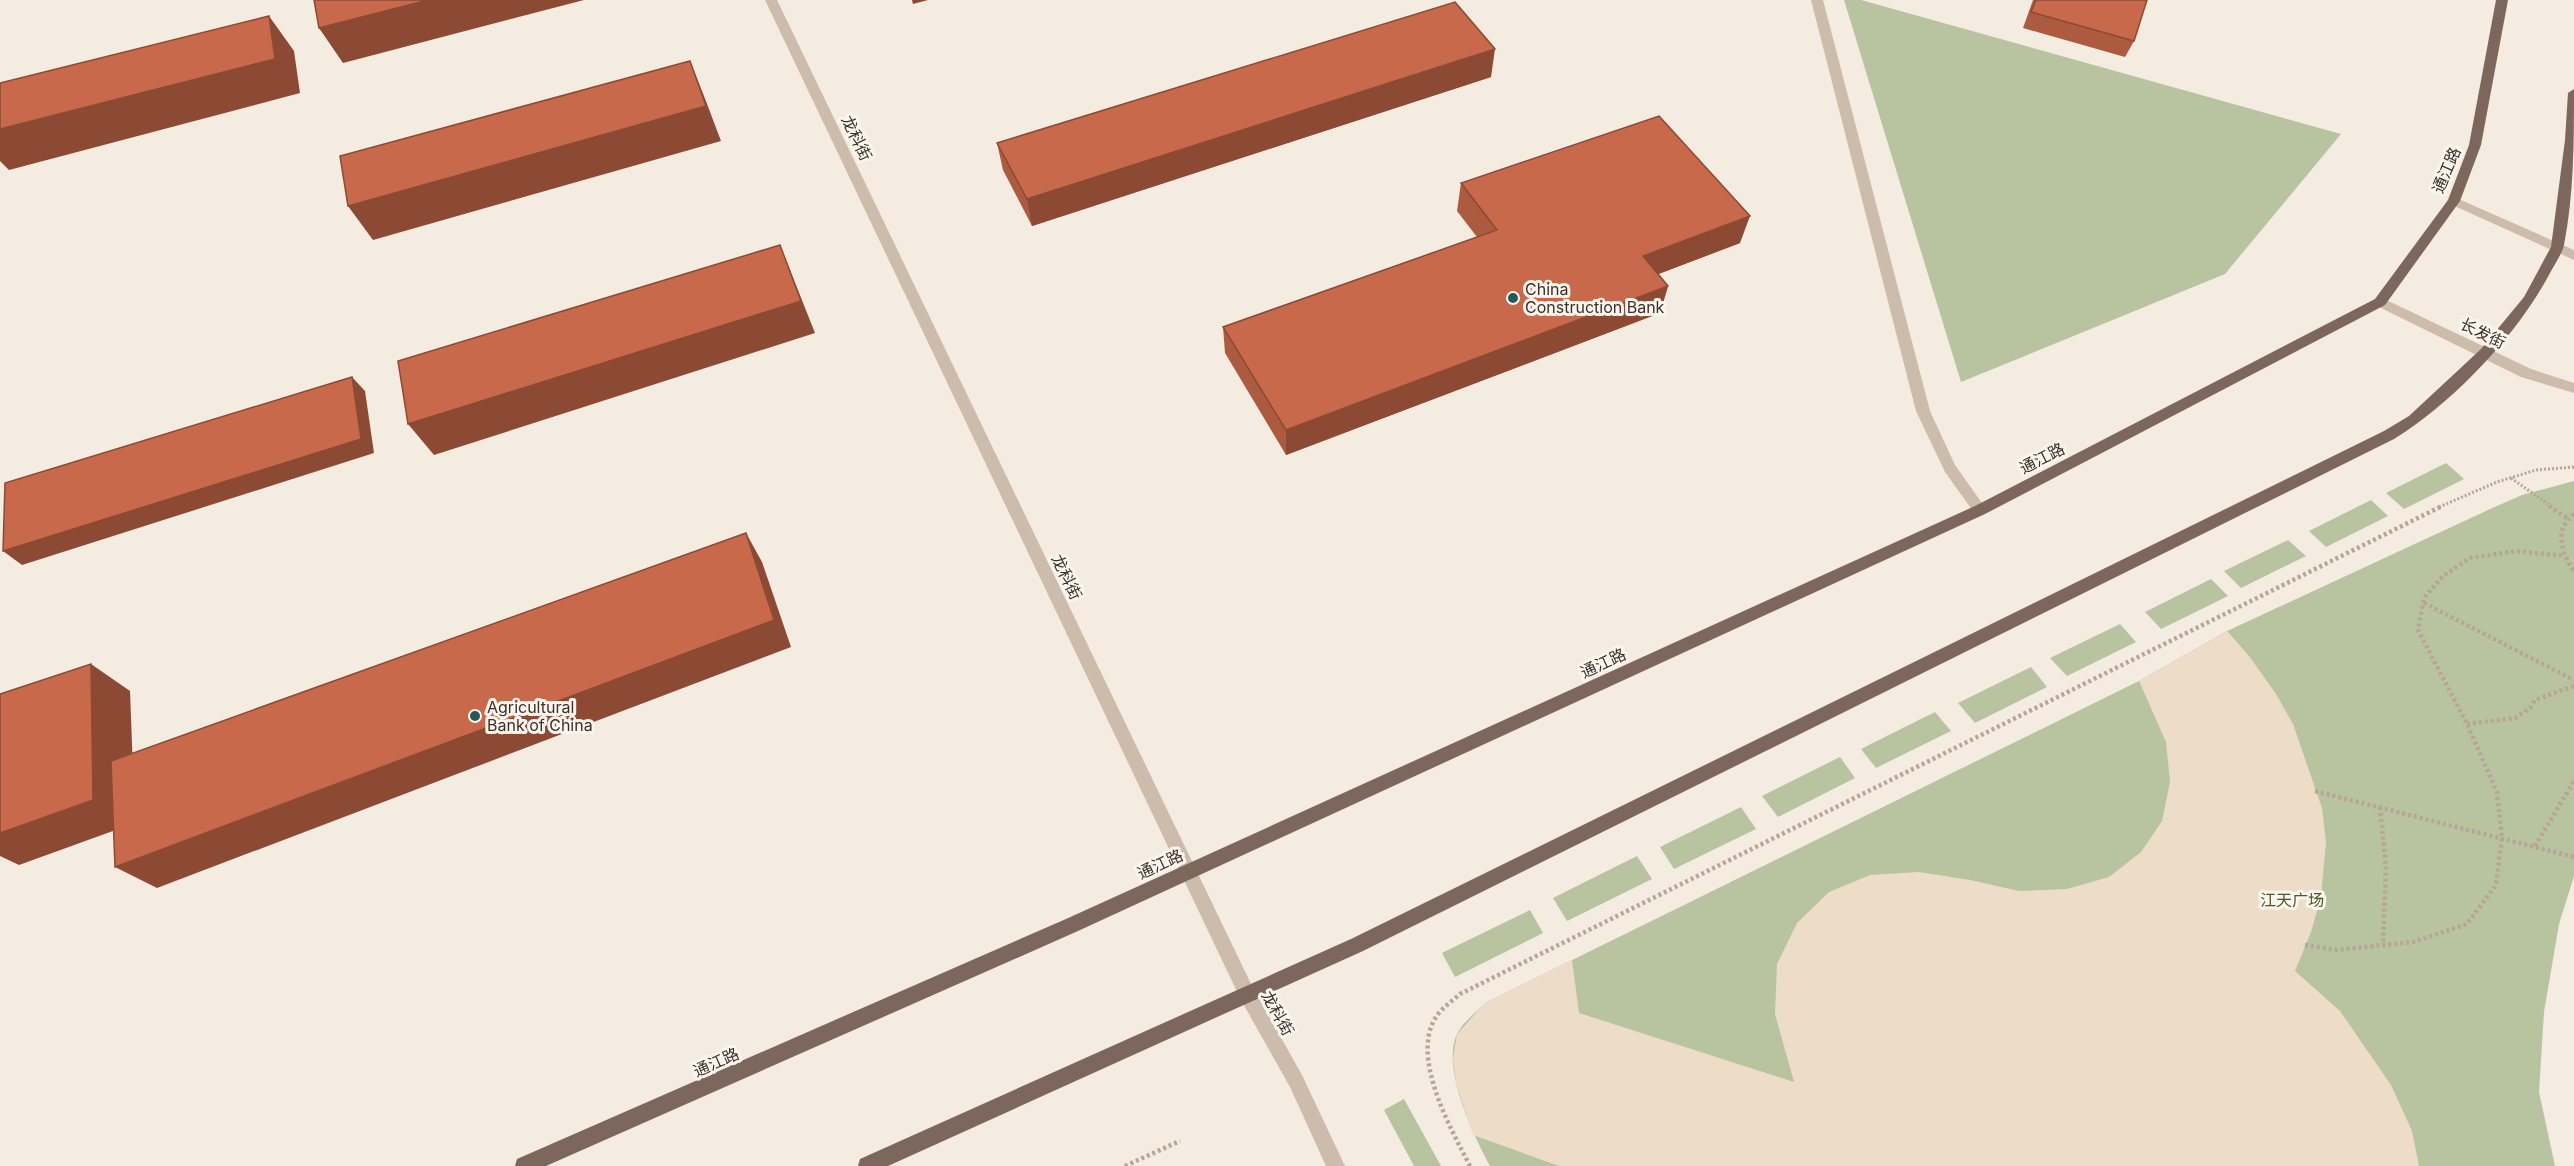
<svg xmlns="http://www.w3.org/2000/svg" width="2574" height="1166" viewBox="0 0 2574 1166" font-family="Inter,'Noto Sans SC',sans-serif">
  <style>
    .green { fill: #b8c4a0 }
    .plaza { fill: #ecdcc8 }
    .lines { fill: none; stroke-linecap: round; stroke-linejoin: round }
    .path-far1 { stroke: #b9a596; stroke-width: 3; stroke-dasharray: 2 2; stroke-linecap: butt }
    .path { stroke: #b9a596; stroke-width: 4.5; stroke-dasharray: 3 3; stroke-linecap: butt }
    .minor { fill: #cdbbac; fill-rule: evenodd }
    .major { fill: #7d675c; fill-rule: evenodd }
    .wall { fill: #ac5a40 }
    .shaded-wall { fill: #8c4a34 }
    .building { fill: #c8694b; stroke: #8c4a34; stroke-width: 1.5 }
    .poi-dot { fill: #1f5a5e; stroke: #fbf5ee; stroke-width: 2 }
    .labels { text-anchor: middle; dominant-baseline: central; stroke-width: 6; stroke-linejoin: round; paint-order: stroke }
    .street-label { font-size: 16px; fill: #3b302b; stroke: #fbf5ee }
    .poi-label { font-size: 16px; fill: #3b302b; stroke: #fbf5ee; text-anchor: start }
    .park-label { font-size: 16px; fill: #4a5a2e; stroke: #fbf5ee }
  </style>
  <rect width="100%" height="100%" fill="#f4ebe1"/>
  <path class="green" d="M1844,0H1861L2341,134L2225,274L1961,382Z
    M2446,463L2464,479L2404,509L2386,493Z
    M2574,481V876L2559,924L2544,1012L2539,1092L2555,1166H1490C1474,1136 1441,1068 1457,1034C1462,1023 1477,1012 1485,1003L2139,681L2227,631L2488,510L2522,495Z
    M2371,500L2388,516L2326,547L2309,531Z
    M2288,540L2306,556L2241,588L2224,571Z
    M2211,579L2228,596L2161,629L2145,612Z
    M2120,624L2136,642L2067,676L2050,658Z
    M2031,667L2047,687L1975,723L1958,703Z
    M1935,712L1951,731L1876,768L1861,749Z
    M1840,757L1855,778L1778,817L1762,796Z
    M1741,807L1756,829L1674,869L1660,847Z
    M1637,856L1652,879L1567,921L1553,898Z
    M1530,910L1543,933L1455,977L1442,953Z
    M1404,1099L1441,1166H1414L1384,1110Z"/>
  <path class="plaza" d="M2227,631L2249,656L2276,694L2293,724L2322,808L2326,842L2321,897L2311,932L2295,971L2340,1011L2391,1085L2412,1131L2419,1166H1559L1473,1135L1456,1083L1453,1058L1457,1034L1485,1003L1572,960L1579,1013L1794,1082L1775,1014L1777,964L1797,923L1829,892L1870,875L1919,872L1970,880L2019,891L2067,889L2109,877L2141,852L2162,821L2170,782L2166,742L2139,681Z"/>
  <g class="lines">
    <path class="path-far1" d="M2511,478L2552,507
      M2439,507L2497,482L2536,470L2574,467"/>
    <path class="path" d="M2549,506L2568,519
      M2574,514C2553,529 2562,554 2574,572
      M2424,603L2574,680
      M2467,724L2515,718L2530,708L2535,700L2574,686
      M2315,791L2574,857
      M2380,807L2386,867L2383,945
      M2535,846L2574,781
      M2305,945L2337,950L2413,942L2467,924L2496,885L2502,838L2497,792L2467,724L2418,630L2424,598L2443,576L2470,558L2516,551L2565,556
      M1125,1166L1180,1141
      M1470,1166C1451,1129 1410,1057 1436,1017C1442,1008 1452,1001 1460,994L2442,506"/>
    <path class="minor" d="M765,0H777L1253,988L1302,1075L1345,1166H1326L1290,1087L1241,1000Z
      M1811,0H1823L1930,411L1955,465L1987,510L1985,514H1975L1945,472L1916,411Z
      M2454,197L2574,250V260L2450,204L2448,201Z
      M2380,297L2531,369L2574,383V393L2521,377L2375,305L2373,302Z"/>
    <path class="major" d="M2496,0H2508L2481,145L2460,201L2385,305L1985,514L1078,931L546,1166H515L517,1159L1066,919L1975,506L2375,299L2448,200L2469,145Z
      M2574,89C2574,141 2574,194 2564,245C2562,254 2554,265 2550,273C2518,334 2453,403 2394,439L1363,951L888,1166H858L860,1159L1351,939L2384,431L2409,416L2481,349L2524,297L2551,247L2565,140L2568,93Z"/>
  </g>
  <path class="wall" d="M2033,0H2147L2134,41L2125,57L2023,28Z
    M1491,77L1032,226L1003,170L997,143Z
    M1461,183L1740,243L1658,274L1668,286L1660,313L1286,455L1225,353L1223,327L1477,237L1457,211Z"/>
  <path class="shaded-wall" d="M428,0H584L343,63L319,28Z
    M912,0H928L913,4Z
    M269,16L294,51L300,93L9,170L0,161V129Z
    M1495,49L1491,77L1032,226L1027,199Z
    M690,61L704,96L721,141L373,240L348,206Z
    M1750,216L1740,243L1635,283L1643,256Z
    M780,245L815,333L434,455L408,424Z
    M1668,286L1660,313L1286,455V430Z
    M352,377L365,391L374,453L22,565L3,551Z
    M746,533L762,562L791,647L157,888L115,867Z
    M91,664L130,691L135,823L19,865L0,856V833Z"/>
  <path class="building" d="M314,0H428L319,28Z
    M2036,0H2147L2134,41L2031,12Z
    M1455,2L1495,49L1027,199L997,143Z
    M269,16L275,59L0,129V83Z
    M690,61L706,106L348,206L340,156Z
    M1659,116L1750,216L1643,256L1668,286L1286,430L1223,327L1497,230L1461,183Z
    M780,245L801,301L408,424L398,361Z
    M352,377L361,439L3,551L5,483Z
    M746,533L774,620L115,867L111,761Z
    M91,664L93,800L0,833V694Z"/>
  <g class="poi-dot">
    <circle cx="1513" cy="298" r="6"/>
    <circle cx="475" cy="716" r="6"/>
  </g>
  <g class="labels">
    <g class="street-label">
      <text transform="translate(857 138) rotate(64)">龙科街</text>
      <text transform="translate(2446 170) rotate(-67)">通江路</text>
      <text transform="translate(2483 333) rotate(26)">长发街</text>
      <text transform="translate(2042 458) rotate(-27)">通江路</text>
      <text transform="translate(1067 577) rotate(64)">龙科街</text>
      <text transform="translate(1603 663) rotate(-25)">通江路</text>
      <text transform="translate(1160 864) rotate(-25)">通江路</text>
      <text transform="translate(1278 1013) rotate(61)">龙科街</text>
      <text transform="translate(716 1062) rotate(-24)">通江路</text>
    </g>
    <g class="poi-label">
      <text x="1525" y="289">China<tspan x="1525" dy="18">Construction Bank</tspan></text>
      <text x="487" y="707">Agricultural<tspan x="487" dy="18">Bank of China</tspan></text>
    </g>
    <g class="park-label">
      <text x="2292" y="900">江天广场</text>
    </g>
  </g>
</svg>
